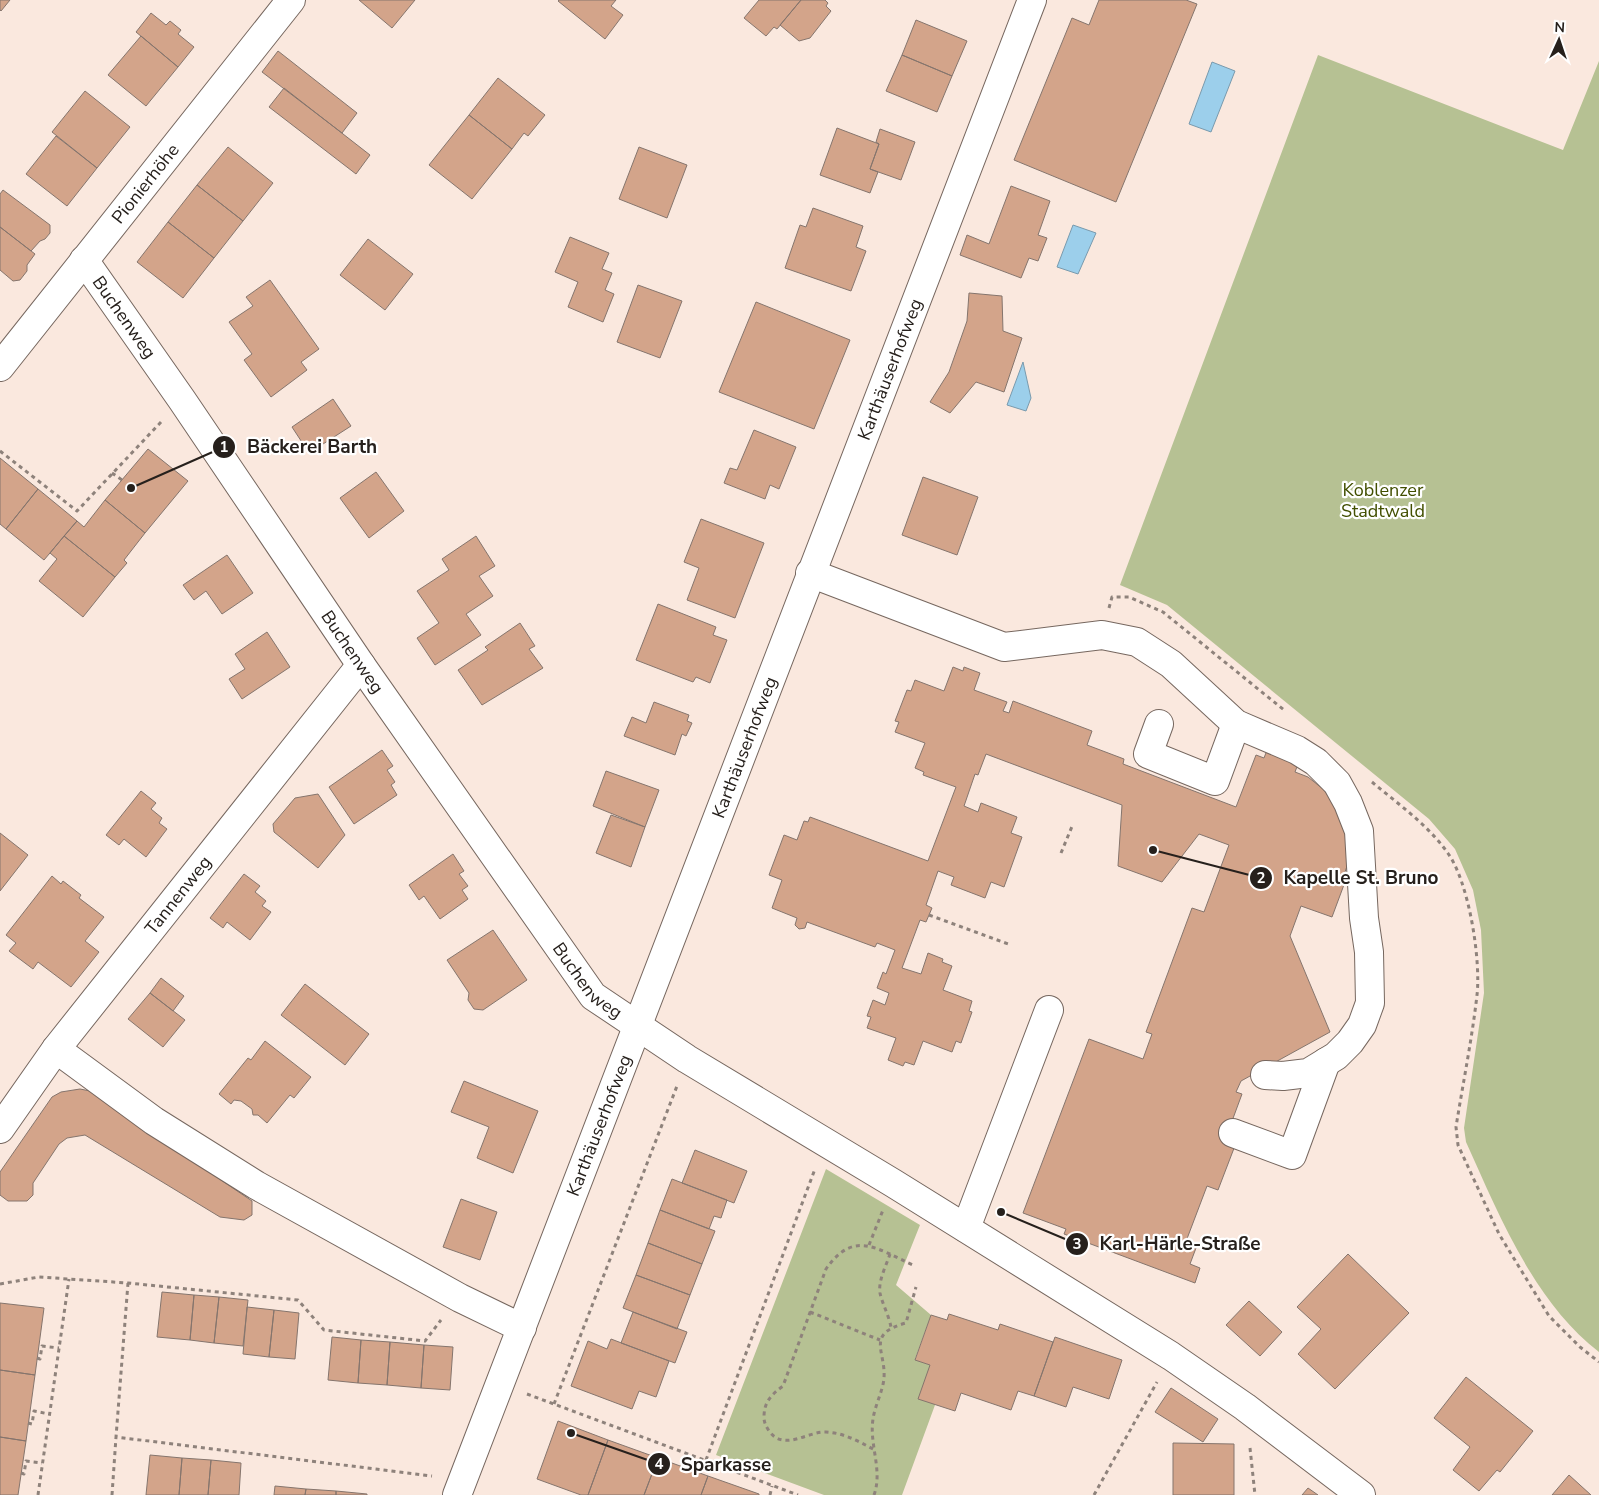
<svg xmlns="http://www.w3.org/2000/svg" width="1599" height="1495" viewBox="0 0 1599 1495" font-family="'Nunito Sans',sans-serif">
  <style>
    .green { fill: #b6c193 }
    .water { fill: #9ccfeb; stroke: #799aad }
    .building { fill: #d3a48a; stroke: #85756d }
    .lines { fill: none; stroke-linecap: round; stroke-linejoin: round }
    .minor-casing { stroke: #76675f; stroke-width: 30 }
    .path { stroke: #8e827b; stroke-width: 3; stroke-dasharray: 4 4; stroke-linecap: butt }
    .minor { stroke: #fff; stroke-width: 28 }
    .labels { text-anchor: middle; dominant-baseline: central; stroke-width: 4.5; stroke-linejoin: round; paint-order: stroke }
    .street-label { font-size: 18px; fill: #26201c; stroke: #fff }
    .park-label { font-size: 18px; fill: #424f00; stroke: #fff }
    .leader { fill: none; stroke: #26201c; stroke-width: 2 }
    .callout-dot { fill: #26201c; stroke: #fff; stroke-width: 2 }
    .mark-label { font-size: 15px; text-anchor: middle; font-weight: bold; fill: #fff }
    .callout-label { font-size: 19px; text-anchor: middle; font-weight: bold; fill: #26201c; stroke: #fff; stroke-width: 4.5; stroke-linejoin: round; paint-order: stroke }
  </style>
  <rect width="100%" height="100%" fill="#fae8de"/>
  <path class="green" d="M1318,55L1563,150L1599,61V1352C1534,1302 1499,1215 1466,1142L1464,1128L1484,993L1481,930L1473,890L1455,849L1429,819L1167,605L1120,585Z
    M826,1169L920,1225L896,1285L931,1315L915,1359L930,1365L935,1405L902,1495H824L716,1455Z"/>
  <path class="water" d="M1212,62L1235,71L1211,132L1189,124Z
    M1073,225L1096,233L1078,274L1057,267Z
    M1023,362L1031,398L1026,411L1007,405Z"/>
  <path class="building" d="M0,0H10L1,11L0,10Z
    M359,0H415L392,28Z
    M559,0H616L611,6L623,15L605,39L558,1Z
    M759,0H801L777,29L774,27L766,36L744,18Z
    M801,0H825L828,3L826,6L831,11L810,38L799,41L780,25Z
    M1099,0H1186L1197,4L1116,202L1014,160L1072,18L1089,25Z
    M151,13L166,25L170,21L181,30L178,34L194,47L178,67L136,32Z
    M916,20L967,41L952,76L902,55Z
    M141,36L178,67L146,106L108,75Z
    M278,51L357,113L342,133L262,72Z
    M902,55L952,76L937,112L886,91Z
    M498,78L545,115L528,136L524,133L512,149L469,115Z
    M284,88L370,155L356,174L269,107Z
    M85,91L130,127L97,168L52,132Z
    M469,115L512,149L472,199L429,165Z
    M837,128L879,144L870,169L878,172L870,193L820,175Z
    M880,129L915,142L901,180L870,169L879,144L876,142Z
    M56,136L97,168L67,206L26,174Z
    M228,147L273,183L243,221L197,185Z
    M639,147L687,165L667,218L619,199Z
    M197,185L243,221L214,258L168,222Z
    M1011,186L1050,201L1038,235L1047,238L1038,261L1029,258L1021,278L960,255L967,235L989,244Z
    M3,190L50,225V233L45,239L40,241L31,251L0,227V194Z
    M813,208L863,226L856,247L866,251L851,291L785,268L800,225L806,227Z
    M168,222L214,258L183,298L137,262Z
    M0,227L35,254L27,265V271L20,280L13,281L0,270Z
    M570,237L609,253L602,269L612,273L605,290L614,294L603,322L568,307L578,282L555,272Z
    M368,239L413,274L385,310L340,275Z
    M270,280L319,349L301,362L307,370L271,397L244,360L252,354L229,322L253,306L246,297Z
    M638,285L682,301L660,358L617,342Z
    M969,293L1002,296L1003,331L1022,338L1004,392L976,382L950,413L930,402L949,372L967,321Z
    M756,302L850,340L814,429L719,392Z
    M333,399L351,426L309,453L292,427Z
    M754,430L796,447L779,489L770,485L765,499L724,483L730,468L737,470Z
    M148,449L188,481L145,533L105,500Z
    M0,458L38,489L6,529L0,524Z
    M376,472L404,511L369,538L340,498Z
    M923,477L978,497L957,555L902,535Z
    M38,489L77,521L44,560L6,529Z
    M105,500L145,533L124,560L127,563L115,577L64,536L77,521L84,527Z
    M701,519L764,543L735,618L687,600L699,568L684,562Z
    M64,536L115,577L83,617L39,581L57,559L50,553Z
    M476,536L495,566L479,576L493,596L466,614L481,635L435,665L417,638L439,623L417,591L449,570L442,559Z
    M227,555L253,593L222,614L206,591L194,600L183,585Z
    M658,604L716,627L713,635L727,640L710,683L696,677L693,682L636,660Z
    M520,623L535,646L529,649L543,668L482,705L458,670L488,650L485,647Z
    M267,632L290,667L242,699L229,679L245,669L235,654Z
    M953,667L963,671L964,667L980,673L974,690L1007,702L1003,711L1009,713L1013,701L1092,731L1087,745L1124,759L1123,764L1236,807L1256,755L1264,758L1269,745L1301,756L1295,772L1308,777L1323,789L1337,807L1349,844L1348,863L1342,881L1345,882L1332,917L1301,906L1290,936L1330,1032L1241,1081L1236,1092L1242,1094L1225,1140L1236,1143L1218,1190L1207,1186L1185,1244L1196,1248L1190,1264L1200,1268L1195,1283L1064,1234L1066,1229L1023,1213L1089,1039L1143,1059L1152,1034L1146,1032L1192,908L1204,912L1229,845L1199,834L1162,882L1118,866L1122,805L986,754L978,775L975,774L964,806L978,812L981,803L1017,817L1011,833L1022,837L1004,887L991,882L985,898L951,885L954,877L938,871L926,905L932,908L926,922L920,920L902,968L921,974L928,953L943,959L942,962L952,966L943,990L972,1001L969,1011L972,1012L961,1043L956,1041L952,1052L923,1041L914,1065L905,1062L903,1066L888,1060L896,1038L867,1028L871,1017L867,1016L873,1000L885,1005L889,993L877,988L883,972L886,974L895,950L877,943L875,947L807,922L805,928L799,929L795,925L797,918L772,908L782,880L769,875L784,835L797,840L804,821L808,822L810,817L928,861L956,787L923,775L924,772L915,768L925,743L895,732L899,722L895,721L907,690L911,691L915,680L944,691Z
    M654,702L689,715L687,721L692,723L686,736L682,734L675,755L624,736L632,717L646,723Z
    M382,750L393,766L387,770L395,782L391,785L397,795L354,824L329,787Z
    M606,771L659,790L645,827L593,806Z
    M141,791L156,803L151,809L162,818L159,823L167,829L146,857L124,839L119,845L106,835Z
    M318,794L345,835L318,868L274,832L273,824L295,798Z
    M611,815L645,827L631,867L596,853Z
    M0,833L28,855L0,891Z
    M453,854L464,871L459,874L468,886L462,890L468,899L440,919L424,896L419,900L409,885Z
    M244,874L260,886L255,892L266,901L262,906L271,912L250,940L227,922L223,928L210,918Z
    M52,876L61,884L63,881L81,895L79,898L104,917L85,941L99,952L71,987L38,962L33,969L9,951L16,943L6,935Z
    M493,930L527,980L483,1010L474,1009L468,1000L469,993L447,960Z
    M161,978L184,996L173,1011L150,993Z
    M305,984L369,1034L345,1065L281,1015Z
    M150,993L185,1020L163,1047L128,1019Z
    M265,1041L311,1077L294,1098L290,1095L267,1123L258,1115H253L252,1109L241,1101L234,1100L231,1104L219,1094L248,1058L251,1060Z
    M464,1081L538,1111L513,1173L477,1158L489,1127L451,1112Z
    M80,1089L90,1091L252,1201V1215L244,1220L220,1217L85,1135L67,1138L59,1144L33,1183V1195L27,1201H8L0,1195V1172L52,1097L61,1092Z
    M695,1150L747,1171L734,1203L682,1183Z
    M672,1179L727,1200L721,1218L714,1216L709,1229L660,1210Z
    M461,1199L497,1212L480,1260L443,1247Z
    M660,1210L715,1231L702,1264L648,1243Z
    M648,1243L702,1264L690,1295L636,1275Z
    M1348,1254L1409,1313L1335,1389L1298,1354L1321,1329L1297,1307Z
    M636,1275L690,1295L677,1329L623,1308Z
    M162,1292L194,1295L190,1340L157,1337Z
    M194,1295L219,1297L214,1343L190,1340Z
    M219,1297L248,1300L243,1346L214,1343Z
    M1249,1301L1282,1332L1260,1356L1226,1325Z
    M0,1303L44,1308L35,1375L0,1370Z
    M247,1307L274,1310L269,1357L243,1354Z
    M274,1310L299,1313L295,1359L269,1357Z
    M633,1312L687,1332L675,1363L621,1343Z
    M949,1314L998,1330L1000,1324L1053,1342L1034,1396L1018,1391L1011,1410L961,1393L955,1411L918,1399L930,1365L915,1360L931,1315L947,1320Z
    M332,1337L361,1340L358,1383L328,1380Z
    M1055,1337L1122,1360L1109,1399L1073,1387L1066,1407L1034,1396Z
    M611,1339L669,1361L656,1397L639,1391L632,1409L571,1386L588,1341L607,1349Z
    M361,1340L390,1342L387,1385L358,1383Z
    M390,1342L424,1345L421,1388L387,1385Z
    M424,1345L453,1347L450,1390L421,1388Z
    M0,1370L35,1375L26,1441L0,1437Z
    M1466,1377L1533,1431L1500,1472L1497,1470L1479,1491L1453,1470L1470,1447L1434,1418Z
    M1171,1388L1218,1419L1203,1442L1155,1412Z
    M558,1421L608,1440L588,1495H581L537,1479Z
    M0,1437L26,1441L18,1495H0Z
    M608,1440L658,1458L644,1495H588Z
    M1173,1443L1234,1444V1495H1173Z
    M150,1455L182,1458L179,1495H146Z
    M182,1458L211,1460L208,1495H179Z
    M658,1458L708,1476L701,1495H644Z
    M211,1460L241,1463L239,1495H208Z
    M1569,1475L1591,1495H1552Z
    M708,1476L759,1494V1495H701Z
    M275,1486L306,1489L305,1495H274Z
    M1308,1488L1318,1495H1302Z
    M306,1489L336,1491V1495H305Z
    M336,1491L367,1494V1495H336Z"/>
  <g class="lines">
    <defs>
      <g id="minor">
        <path id="s1" d="M84,260L182,400L361,665L593,996L687,1059L893,1183L1171,1356L1245,1407L1361,1495"/>
        <path id="s2" d="M0,367L291,0"/>
        <path d="M810,573L1004,647L1102,635L1137,642L1171,664L1236,724L1297,750L1316,762L1337,783L1348,803L1359,831L1364,918L1369,952L1370,1003L1362,1025L1350,1042L1336,1056L1308,1073L1283,1076L1265,1075"/>
        <path d="M1159,724L1148,754L1215,781L1236,724"/>
        <path d="M56,1049L154,1121L256,1185L460,1298L522,1328"/>
        <path id="s3" d="M0,1129L56,1049L361,665"/>
        <path d="M1233,1133L1292,1155L1326,1062"/>
        <path d="M966,1228L1049,1010"/>
        <path id="s4" d="M457,1495L1032,0"/>
      </g>
    </defs>
    <use href="#minor" class="minor-casing"/>
    <path class="path" d="M0,451L77,511L161,422
      M112,473L122,480
      M1109,608L1112,597H1129L1163,612L1284,710
      M1372,782C1398,804 1427,824 1447,852C1469,881 1481,960 1477,995C1472,1039 1463,1083 1456,1127L1458,1145L1499,1234L1549,1316L1580,1347L1599,1362
      M1061,853L1073,824
      M929,915L1011,945
      M869,1245L883,1210
      M890,1254C886,1266 878,1281 880,1293C882,1303 889,1316 891,1327
      M128,1283L116,1437L432,1476
      M0,1284L39,1277L128,1283L298,1300L324,1330L425,1341L441,1320
      M810,1312L880,1340
      M37,1358L40,1359L42,1346L59,1348
      M527,1394L798,1495
      M554,1404L677,1086
      M28,1423L32,1424L34,1411L49,1414
      M1250,1448L1255,1495
      M873,1449C858,1441 844,1433 826,1432C808,1431 784,1452 769,1431C766,1426 764,1423 764,1417C764,1402 771,1395 783,1386L826,1269C854,1229 877,1249 913,1265
      M706,1460L815,1169
      M21,1473L24,1474L26,1461L42,1463
      M38,1495L69,1279
      M112,1495L116,1437
      M770,1495L772,1486
      M874,1495C883,1470 869,1445 873,1419C875,1405 883,1391 884,1378C886,1351 865,1334 906,1323L916,1287
      M1094,1495L1157,1382"/>
    <use href="#minor" class="minor"/>
  </g>
  <g class="labels">
    <g class="street-label">
      <text stroke="none"><textPath href="#s2" startOffset="234">Pionierhöhe</textPath></text>
      <text stroke="none"><textPath href="#s1" startOffset="70">Buchenweg</textPath></text>
      <text stroke="none"><textPath href="#s4" startOffset="1206">Karthäuserhofweg</textPath></text>
      <text stroke="none"><textPath href="#s1" startOffset="475">Buchenweg</textPath></text>
      <text stroke="none"><textPath href="#s4" startOffset="801">Karthäuserhofweg</textPath></text>
      <text stroke="none"><textPath href="#s3" startOffset="294">Tannenweg</textPath></text>
      <text stroke="none"><textPath href="#s1" startOffset="880">Buchenweg</textPath></text>
      <text stroke="none"><textPath href="#s4" startOffset="396">Karthäuserhofweg</textPath></text>
    </g>
    <g class="park-label">
      <text x="1383" y="490">Koblenzer<tspan x="1383" dy="21">Stadtwald</tspan></text>
    </g>
  </g>
  <path class="leader" d="M131 488L224 447M1153 850L1261 878M1001 1212L1077 1244M571 1433L659 1464"/>
  <g class="callout-dot">
    <circle cx="131" cy="488" r="5"/>
    <circle cx="1153" cy="850" r="5"/>
    <circle cx="1001" cy="1212" r="5"/>
    <circle cx="571" cy="1433" r="5"/>
    <circle cx="224" cy="447" r="12"/>
    <circle cx="1261" cy="878" r="12"/>
    <circle cx="1077" cy="1244" r="12"/>
    <circle cx="659" cy="1464" r="12"/>
  </g>
  <g class="mark-label">
    <text x="224" y="452">1</text>
    <text x="1261" y="883">2</text>
    <text x="1077" y="1249">3</text>
    <text x="659" y="1469">4</text>
  </g>
  <g class="callout-label">
    <text x="312" y="453">Bäckerei Barth</text>
    <text x="1361" y="884">Kapelle St. Bruno</text>
    <text x="1180" y="1250">Karl-Härle-Straße</text>
    <text x="726" y="1471">Sparkasse</text>
  </g>
  <g transform="translate(1559 40) rotate(3)" stroke="#ffffff" stroke-width="4" paint-order="stroke">
  <path d="M0-4L9 19L0 12L-9 19Z" fill="#26201c"/>
  <text y="-8" font-size="14" font-weight="bold" text-anchor="middle" fill="#26201c">N</text>
  </g>
</svg>
